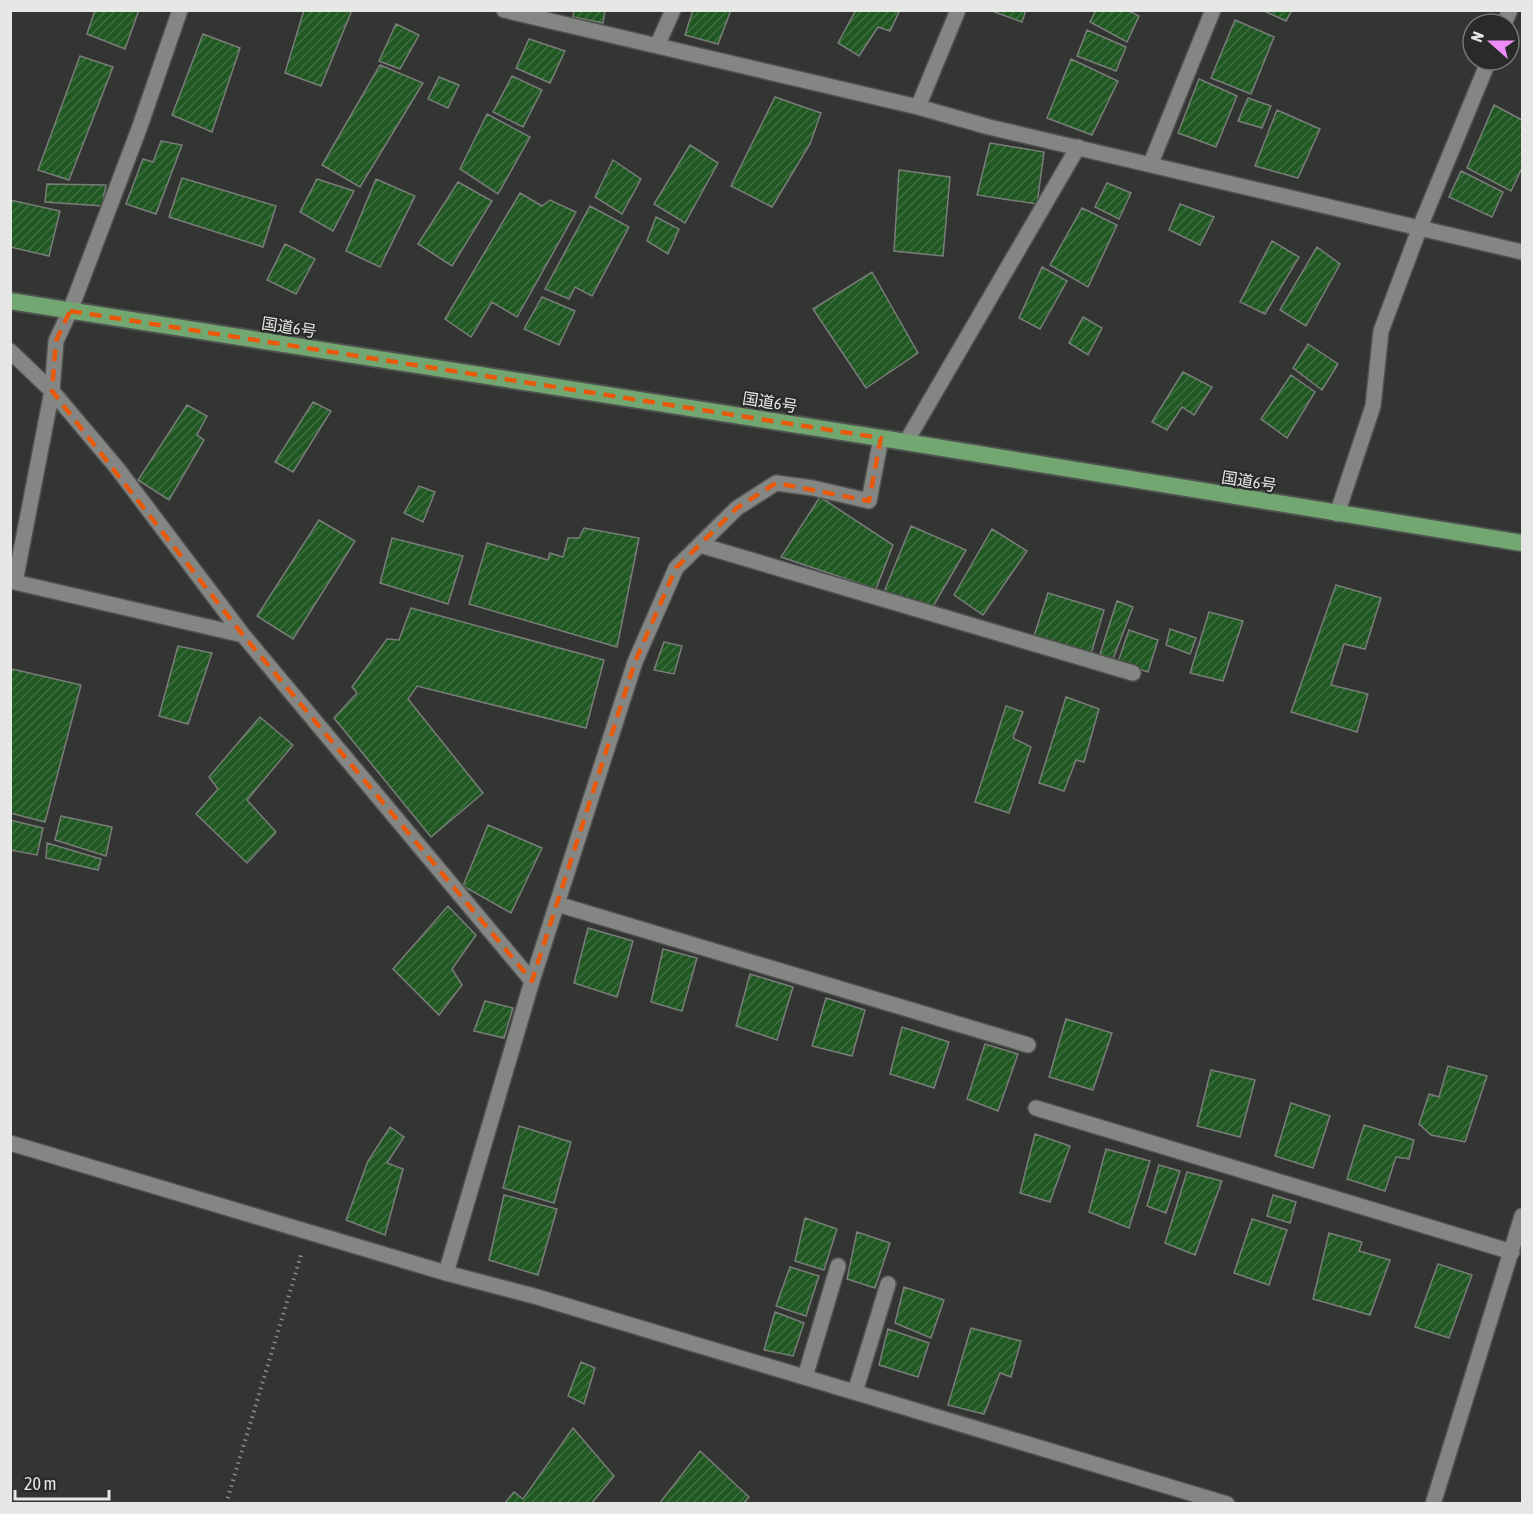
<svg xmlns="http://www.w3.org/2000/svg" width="1533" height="1514" viewBox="0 0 1533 1514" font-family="'Asap Condensed','Noto Sans JP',sans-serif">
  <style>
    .building { fill: url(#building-hatch); stroke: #7a7d7a; stroke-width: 1.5 }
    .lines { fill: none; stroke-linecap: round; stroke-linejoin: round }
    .service-casing { stroke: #4f514f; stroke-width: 18 }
    .minor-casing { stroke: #4f514f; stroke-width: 18 }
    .trunk-casing { stroke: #4f514f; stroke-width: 20 }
    .path { stroke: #898c89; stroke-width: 4; stroke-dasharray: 1.5 4.5; stroke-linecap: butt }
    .service { stroke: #838683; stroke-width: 15 }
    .minor { stroke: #838683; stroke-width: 15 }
    .trunk { stroke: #72a772; stroke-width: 16 }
    .marked { fill: none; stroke: #e8590c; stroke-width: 4.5; stroke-dasharray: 12 8; stroke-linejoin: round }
    .labels { text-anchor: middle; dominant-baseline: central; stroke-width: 4.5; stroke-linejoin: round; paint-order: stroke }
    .street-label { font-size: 16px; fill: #e6e8e6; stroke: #282b28 }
  </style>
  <defs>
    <pattern id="building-hatch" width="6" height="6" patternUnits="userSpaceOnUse" patternTransform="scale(1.5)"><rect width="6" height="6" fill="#205722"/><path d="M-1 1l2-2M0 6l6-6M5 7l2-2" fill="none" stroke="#406f42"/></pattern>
  </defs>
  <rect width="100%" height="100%" fill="#323532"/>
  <path class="building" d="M95,10H139L125,49L87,34Z
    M304,10H352L321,86L285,73Z
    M574,10H605L603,23L573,17Z
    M693,10H731L718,44L685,35Z
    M856,10H900L890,31L878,27L859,56L838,43Z
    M989,10H1026L1022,22Z
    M1096,10H1127L1139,16L1127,42L1090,22Z
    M1262,10H1292L1286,21Z
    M1235,20L1274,37L1251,94L1211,78Z
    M396,24L419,35L400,69L379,61Z
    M1087,30L1126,47L1116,71L1077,56Z
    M203,34L240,48L212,132L172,115Z
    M529,39L565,51L550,83L516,68Z
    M80,56L113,67L69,180L38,170Z
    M1071,59L1118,81L1092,135L1047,118Z
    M380,65L423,83L360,187L322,165Z
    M512,76L542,90L523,127L493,112Z
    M439,77L459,85L448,108L428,99Z
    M1199,79L1237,96L1216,147L1178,133Z
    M775,97L821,113L810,144L772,207L731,186Z
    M1248,98L1271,106L1262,128L1238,121Z
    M1494,105L1522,120V168L1511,191L1467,168Z
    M1277,110L1320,129L1298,178L1255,166Z
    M487,114L530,137L498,194L460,169Z
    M161,141L182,145L156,214L126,204L143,159L153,162Z
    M990,143L1044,152L1037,204L977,195Z
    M690,145L718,163L685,223L654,204Z
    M613,160L641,179L622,214L595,197Z
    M899,170L950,177L943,256L894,251Z
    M1461,171L1503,192L1492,217L1449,197Z
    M182,178L276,206L263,247L169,217Z
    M317,179L354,191L333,231L300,212Z
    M376,179L415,196L380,267L346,251Z
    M458,182L492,201L452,266L418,244Z
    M1107,183L1131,193L1119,219L1095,207Z
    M47,184L106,185L102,206L45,202Z
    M520,193L542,206L550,200L576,212L517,317L492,302L471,337L445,319Z
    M10,200L60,211L49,256L10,247Z
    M1180,204L1214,217L1200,245L1169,230Z
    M590,206L629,227L592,296L575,287L569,299L545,289Z
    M1082,208L1117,225L1088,287L1050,265Z
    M656,217L679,229L668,254L647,241Z
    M1272,241L1299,257L1265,314L1240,302Z
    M285,244L315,259L296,294L267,280Z
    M1317,247L1340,264L1306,326L1280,310Z
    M1042,267L1067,281L1040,329L1019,318Z
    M872,272L918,353L866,388L813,309Z
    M542,297L575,311L559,345L524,329Z
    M1083,317L1102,328L1088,355L1069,343Z
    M1308,344L1338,364L1322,390L1293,368Z
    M1183,372L1212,387L1194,415L1182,407L1167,430L1152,422Z
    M1291,375L1315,392L1287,438L1261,419Z
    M313,402L331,411L293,472L275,462Z
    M187,405L207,416L197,435L204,440L169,500L138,480Z
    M419,486L435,492L423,522L404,513Z
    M820,497L893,545L876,589L781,557Z
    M319,520L355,541L293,639L257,616Z
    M911,526L966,550L932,608L884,592Z
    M584,528L639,538L617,647L469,604L487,543L548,560L550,553L563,557L568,538H579Z
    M992,529L1027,551L983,615L954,595Z
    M392,538L463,556L448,604L380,583Z
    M1336,585L1381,598L1365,649L1344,644L1331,685L1368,694L1357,732L1291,712Z
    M1048,593L1104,610L1091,654L1034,636Z
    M1117,601L1133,607L1113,659L1100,654Z
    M411,608L604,660L586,728L417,686L408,699L483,793L431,837L334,718L357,693L352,687L387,639L399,640Z
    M1209,612L1243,621L1223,681L1190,673Z
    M1170,629L1196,638L1190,654L1166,645Z
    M1129,630L1158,640L1148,672L1118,662Z
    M664,642L682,646L674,674L654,670Z
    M178,646L212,653L188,724L159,716Z
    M12,669L81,685L45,822L10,813V676Z
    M1066,697L1099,709L1084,762L1076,760L1064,791L1039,783Z
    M1006,706L1023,712L1013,738L1031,747L1009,813L975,802Z
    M260,717L293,745L247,800L276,832L247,863L196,814L218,789L209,777Z
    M61,816L112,827L106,856L55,840Z
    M10,820L43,828L37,855L10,850Z
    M488,825L542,848L511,913L463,886Z
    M47,843L101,859L98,870L46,858Z
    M448,906L476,935L452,969L462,985L439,1015L393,969Z
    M588,928L633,941L617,997L574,983Z
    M663,949L697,958L682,1011L651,1002Z
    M750,974L793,987L777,1040L736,1026Z
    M826,998L865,1010L852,1056L812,1046Z
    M485,1001L513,1008L504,1038L474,1031Z
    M1066,1019L1112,1033L1093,1090L1049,1077Z
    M902,1027L949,1042L934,1088L890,1074Z
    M985,1044L1018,1054L998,1111L967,1099Z
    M1448,1066L1487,1076L1465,1142L1431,1135L1419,1124L1429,1094L1439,1097Z
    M1211,1070L1255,1080L1240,1137L1197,1126Z
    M1291,1103L1330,1116L1313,1168L1275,1156Z
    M1364,1125L1414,1140L1409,1159L1396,1157L1385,1191L1347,1179Z
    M519,1126L571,1142L554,1203L503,1188Z
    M390,1127L404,1137L387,1163L403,1169L385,1235L346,1220L368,1161Z
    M1035,1134L1070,1146L1050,1202L1020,1193Z
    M1106,1149L1150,1161L1129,1228L1089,1212Z
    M1159,1165L1180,1171L1166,1213L1147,1206Z
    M1187,1172L1222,1181L1195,1255L1165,1243Z
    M504,1195L557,1209L538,1275L489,1260Z
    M1273,1195L1296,1202L1290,1223L1267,1216Z
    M805,1218L837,1229L824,1270L795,1261Z
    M1252,1219L1287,1230L1269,1285L1234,1273Z
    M857,1232L890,1243L875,1288L847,1279Z
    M1329,1233L1362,1242L1359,1251L1390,1260L1370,1315L1313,1299Z
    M1438,1264L1472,1275L1449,1338L1415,1327Z
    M790,1267L819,1276L806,1316L776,1306Z
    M904,1287L944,1300L931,1338L895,1323Z
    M775,1312L804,1323L793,1356L764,1350Z
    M971,1328L1021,1341L1011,1377L1000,1373L984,1414L948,1405Z
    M888,1329L929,1343L918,1377L879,1365Z
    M581,1362L595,1368L584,1404L568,1396Z
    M573,1428L614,1476L591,1504H504L514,1492L523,1499Z
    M700,1451L749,1497L743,1504H659Z"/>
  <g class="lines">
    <defs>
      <path id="service" d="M906,442L1078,147"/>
      <path id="minor" d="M504,10L918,107L989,127L1522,252
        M1504,24L1510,10
        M657,46L673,10
        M918,107L958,10
        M1151,163L1213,10
        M10,351L52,391L117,468L243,635L532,981
        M1337,514L1373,406L1381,331L1420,227L1489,60
        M700,545L1133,673
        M10,581L243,635
        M15,582L52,391L56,341L70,311L139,129L180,10
        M557,904L1028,1045
        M1036,1108L1512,1252
        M10,1143L446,1273L534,1296L1227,1504
        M446,1273L532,981L635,662L676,568L737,508L776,483L813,488L869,501L881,438
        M805,1377L838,1266
        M855,1392L888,1284
        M1433,1504L1522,1216"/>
      <path id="trunk" d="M10,301L881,438L1522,543"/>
    </defs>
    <use href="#service" class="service-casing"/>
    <use href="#minor" class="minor-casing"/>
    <use href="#trunk" class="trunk-casing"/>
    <path class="path" d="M226,1504L301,1255"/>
    <use href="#service" class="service"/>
    <use href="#minor" class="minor"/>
    <use href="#trunk" class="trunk"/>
  </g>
  <path class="marked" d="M70,311L881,438L869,501L776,483L737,508L676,568L635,662L532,981L243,635L52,391L56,341Z"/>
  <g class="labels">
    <g class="street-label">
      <text transform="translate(289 327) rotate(9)">国道6号</text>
      <text transform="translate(770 402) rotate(9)">国道6号</text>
      <text transform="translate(1249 481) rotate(9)">国道6号</text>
    </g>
  </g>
  <rect width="1533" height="1514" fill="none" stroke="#e6e8e6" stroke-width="24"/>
  <g transform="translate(1491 42) rotate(291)"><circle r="28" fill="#282b28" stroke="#747774" stroke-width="1.5"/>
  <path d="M0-4.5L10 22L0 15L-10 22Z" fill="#ef8bf7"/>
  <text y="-9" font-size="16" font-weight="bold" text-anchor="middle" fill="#e6e8e6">N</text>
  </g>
  <path d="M15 1490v9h94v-9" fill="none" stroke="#e6e8e6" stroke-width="3"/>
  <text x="24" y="1490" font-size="18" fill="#e6e8e6" stroke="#282b28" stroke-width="4.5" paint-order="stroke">20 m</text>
</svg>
